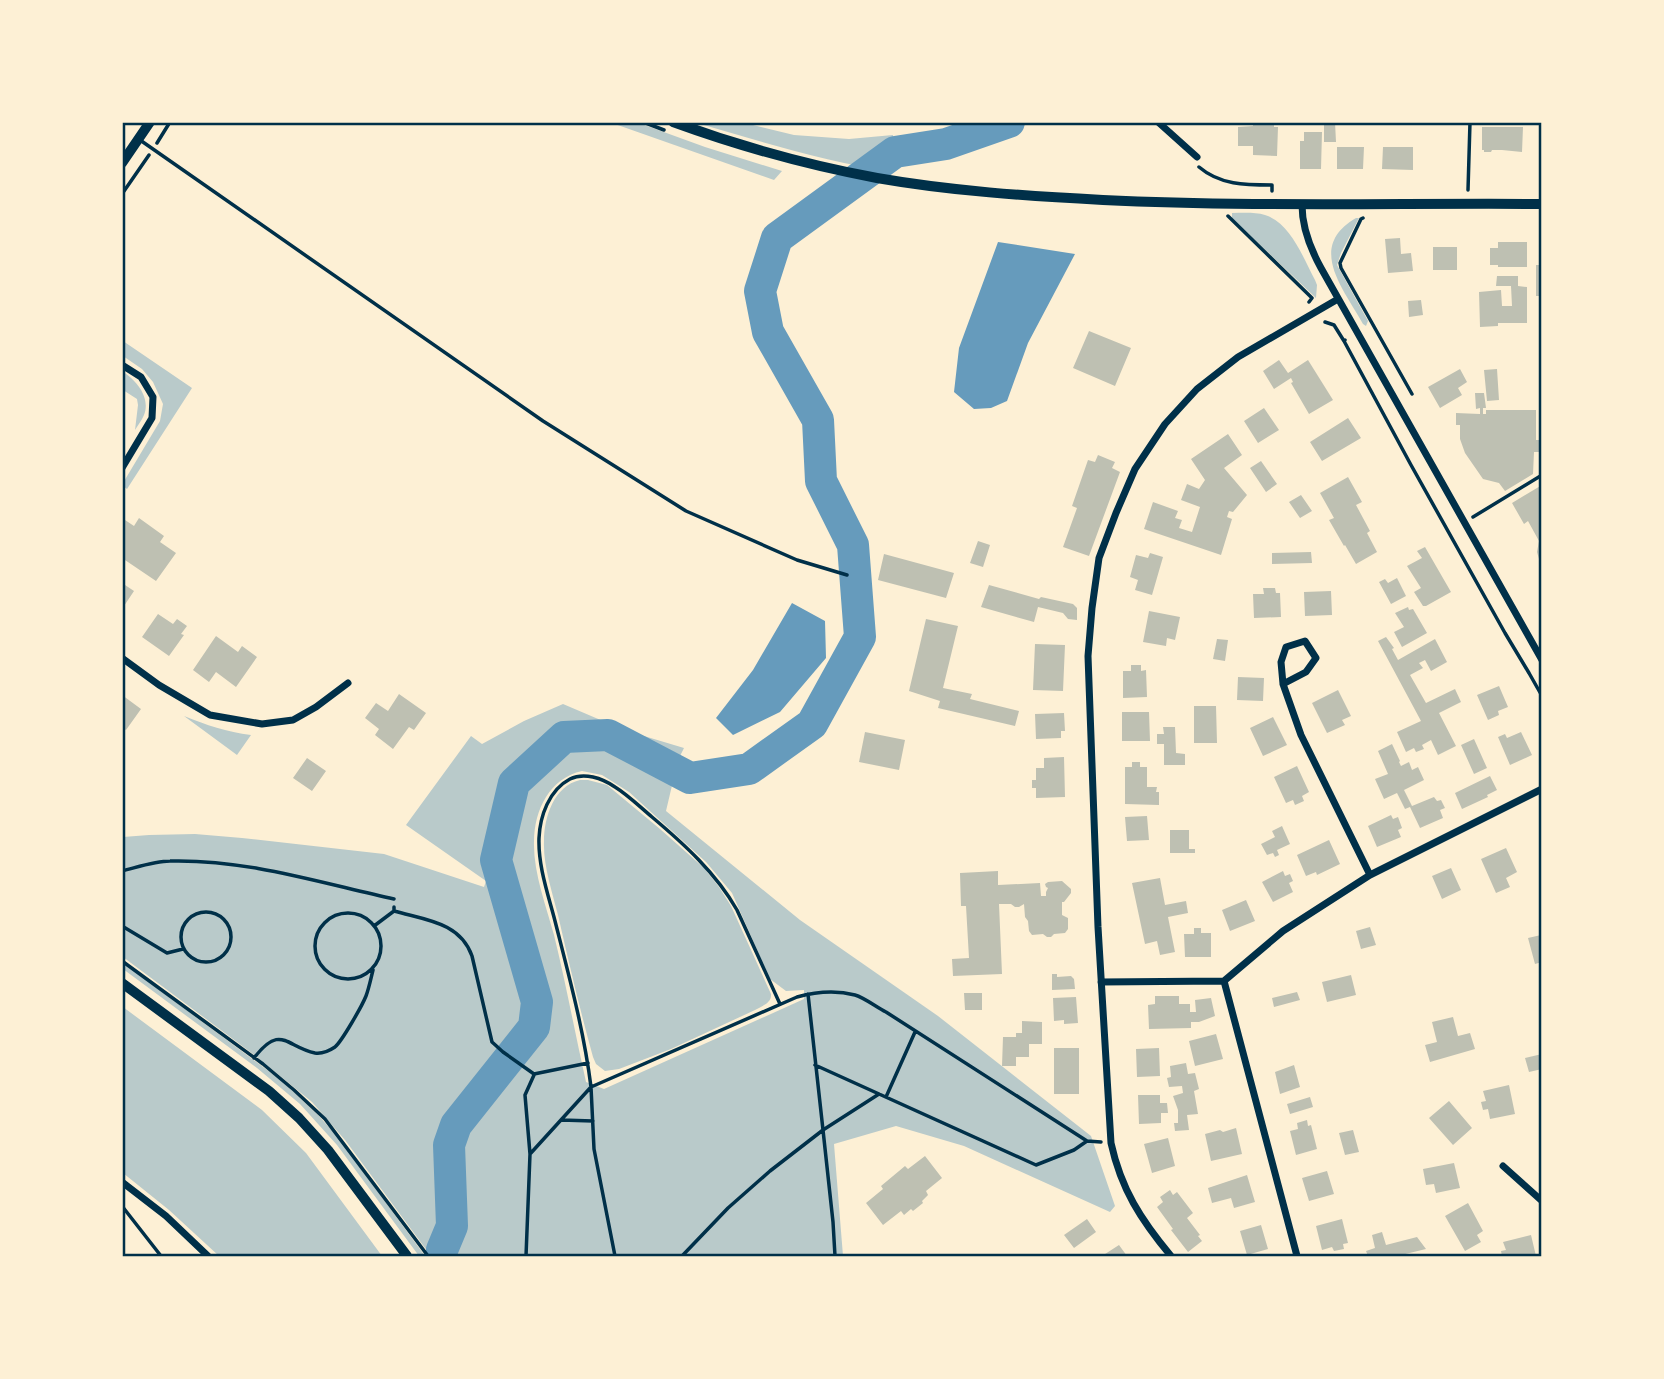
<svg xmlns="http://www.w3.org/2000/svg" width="1664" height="1379" viewBox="0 0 1664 1379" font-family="Cabin,sans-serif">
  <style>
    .green { fill: #b9caca; fill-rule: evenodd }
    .water { fill: #669bbc }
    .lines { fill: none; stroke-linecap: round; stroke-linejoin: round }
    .river { stroke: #669bbc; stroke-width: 32 }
    .building { fill: #bec0b2 }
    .path { stroke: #003049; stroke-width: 3.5 }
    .service { stroke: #003049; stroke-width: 3.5 }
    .minor { stroke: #003049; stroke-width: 7 }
    .tertiary { stroke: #003049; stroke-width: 10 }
    .neatline { fill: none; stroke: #003049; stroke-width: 2.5 }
  </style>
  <rect width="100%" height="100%" fill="#fdf0d5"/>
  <path class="green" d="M612,123H639L705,147L782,171L774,180Z
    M697,123H745L794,135L849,139L893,135L894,172C827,162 762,142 697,123Z
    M1232,213C1243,213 1255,212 1265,215C1291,223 1303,258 1315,280L1317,285L1316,298L1232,218Z
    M1356,218H1359L1341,253L1337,265L1368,321L1366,326L1363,324C1344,289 1306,247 1356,218Z
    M123,341L192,388L127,489L123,486V483L160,421L163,404L153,382L142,369L123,356Z
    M122,371C136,380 151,397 144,415C142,420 138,425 135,430L138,405L137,399L123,390Z
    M563,704L624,730L684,748L678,760L666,811L800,920L938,1016L1091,1136L1115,1206L1110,1212L964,1146L896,1126L834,1144L843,1256H431L345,1140L312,1102L253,1054L123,957V837L149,835L195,834L242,838L384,854L484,887L486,881L406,825L471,736L482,744L524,721ZM582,771L602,775L629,792L706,862L732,893L770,979L786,991L804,990V999L604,1089L586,1082C575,1033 566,984 554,935C546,905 533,872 534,841C534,810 550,778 582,771Z
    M184,716C206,725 227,732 251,735L237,755Z
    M580,780H588L607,785L660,829L704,868L719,887L731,906L771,994C772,1003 762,1006 755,1010L671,1049L619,1069L605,1071L596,1064L593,1057C580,1010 569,963 558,915C552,891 543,865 544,841C544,817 554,786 580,780Z
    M123,963L282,1081L318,1115L336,1135L425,1256H419L337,1145L300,1104L257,1068L123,969Z
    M123,1007L262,1110L306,1153L382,1256H219L169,1210L123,1173Z"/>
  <path class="water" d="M998,242L1075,254L1028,343L1007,401L991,408L974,409L954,392L959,348Z
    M792,603L825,621L826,658L780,712L733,735L716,718L753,670Z"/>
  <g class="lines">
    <path class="river" d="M442,1250L452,1226L449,1145L456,1125L534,1027L537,1002L496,860L514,783L564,737L608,735L690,778L749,769L812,724L860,637L853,545L821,481L818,420L768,332L760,291L777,238L895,152L946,144L1009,122"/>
  </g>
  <path class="building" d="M1253,122H1274V127H1278L1277,156L1253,155V146H1238V127L1253,126Z
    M1324,122H1335L1336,142H1324Z
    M1482,127H1523L1522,152L1502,150H1492L1491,152H1484V150H1482Z
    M1304,132H1322L1321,169H1300V141H1304Z
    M1337,147H1364L1363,169H1337Z
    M1383,147H1413V170L1382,169Z
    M1400,238L1401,254L1411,253L1413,271L1388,273L1385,239Z
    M1498,242H1527V267H1498V265H1490V248H1498Z
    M1433,247H1457V270H1433Z
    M1536,265H1542V296H1536Z
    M1497,276H1518V286L1527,287V323H1498V326L1480,327L1479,292L1501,290L1502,306H1512L1511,286H1496Z
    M1421,300L1423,315L1409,317L1408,301Z
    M1089,331L1131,348L1115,386L1073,368Z
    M1279,360L1288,373L1308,360L1333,400L1309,414L1291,383L1293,382L1291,378L1274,389L1263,371Z
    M1460,369L1467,382L1458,388L1462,395L1440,408L1428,387Z
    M1497,369L1499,400L1487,401L1484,370Z
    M1475,393H1484L1486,408H1483V414H1486V410H1536V440H1542V452H1534L1533,474L1505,491L1499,483L1483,479L1465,453L1460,439V425H1456V413L1480,414V408L1476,409Z
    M1264,408L1279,430L1258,443L1244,421Z
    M1348,418L1361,438L1322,461L1310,442Z
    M1228,434L1242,455L1224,468L1247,495L1233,512L1229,511L1227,517L1232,519L1221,555L1144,529L1153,502L1178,511L1175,518L1182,520L1179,528L1192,532L1200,507L1181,500L1187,484L1199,489L1205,480L1191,459Z
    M1098,455L1115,462L1112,468L1120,472L1089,556L1063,547L1077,508L1072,506L1088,460L1095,462Z
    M1261,461L1277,484L1266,492L1250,468Z
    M1348,477L1362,502L1356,505L1370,531L1367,533L1377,552L1356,564L1345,545L1344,546L1329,520L1334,518L1320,493Z
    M1542,485V566H1541L1537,552L1539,541L1528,521L1524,524L1512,503Z
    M1301,495L1312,511L1300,518L1289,502Z
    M122,518L134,526L139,518L164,536L160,542L176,553L156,581L122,558Z
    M978,541L990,545L983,567L970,563Z
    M1425,547L1451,592L1426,606H1423L1414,592L1421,588L1407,566L1422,558L1417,551Z
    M1311,552L1312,563L1272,564V553Z
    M1150,553L1163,557L1152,595L1135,590L1138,580L1130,577L1136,555L1148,558Z
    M884,554L954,573L946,598L878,580Z
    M1397,578L1406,596L1391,604L1379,582L1385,579L1388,583Z
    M122,583L134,591L122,609Z
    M989,585L1039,599L1041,597L1073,604L1077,608V620L1068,619L1063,613L1038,607L1034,622L981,607Z
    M1263,588H1275L1276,593H1280L1281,617L1254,618L1253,594H1264Z
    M1331,591L1332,615L1305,616L1304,592Z
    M1408,607L1409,610L1413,609L1427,633L1402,647L1394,632L1404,627L1395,613Z
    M1149,611L1180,617L1175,640L1167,638L1166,646L1143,642Z
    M158,614L173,624L177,619L187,626L181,634L184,635L169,656L142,637Z
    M926,619L958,626L943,688L972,694L970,699L1019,711L1015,726L938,708L940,701L909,691Z
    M216,636L238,652L242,646L257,657L236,687L216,672L209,682L193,670Z
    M1386,637L1394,648L1392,649L1398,660L1435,639L1447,662L1431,671L1425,660L1419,663L1423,668L1410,675L1426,703L1455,689L1461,702L1439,713L1456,746L1438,755L1431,740L1422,745L1424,749L1416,752L1414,748L1406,752L1397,732L1421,721L1378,641Z
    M1217,639L1228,640L1225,661L1213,659Z
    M1035,644L1065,645L1063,691L1033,690Z
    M1131,665H1141V671L1146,670L1147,697L1123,698V671H1131Z
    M1238,677L1264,678L1263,701L1237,700Z
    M1499,686L1508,707L1498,711L1499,715L1488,720L1477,695Z
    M1338,690L1351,716L1342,720L1345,725L1327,733L1312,703Z
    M399,694L426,713L414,730L409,727L393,749L375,735L379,729L365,718L376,703L388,711Z
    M122,695L141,709L126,730L122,728Z
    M1194,706H1216L1217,743H1194Z
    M1122,712H1149L1150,741H1122Z
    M1064,713L1065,731H1061V738L1036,739L1035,714Z
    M1273,717L1287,745L1263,756L1250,728Z
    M1163,727H1175L1176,753L1185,754V765H1164V744H1157V734H1164Z
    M865,732L905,740L899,770L859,762Z
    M1521,732L1532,755L1510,765L1498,737L1505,734L1507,738Z
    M1474,739L1487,768L1474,774L1461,745Z
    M1392,744L1400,761L1399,762L1401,766L1409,762L1412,770L1418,767L1424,780L1404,790L1412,806L1434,797L1437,801L1441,800L1445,808L1440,810L1443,818L1420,828L1410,807L1405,809L1397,793L1384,799L1375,779L1388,774L1378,751Z
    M1064,757L1065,797L1036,798V788H1032V780H1036V768H1044V758Z
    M307,758L326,771L312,791L293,778Z
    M1132,762H1140V767H1147V787H1157L1156,792H1159V805L1125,804V767H1132Z
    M1297,766L1309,792L1302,796L1304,801L1295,805L1293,800L1286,803L1274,777Z
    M1490,776L1497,790L1487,795L1488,797L1462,809L1455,793Z
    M1391,815L1393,819L1398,817L1402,828L1398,830L1401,837L1377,847L1368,826Z
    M1147,816L1149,840L1127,841L1125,817Z
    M1282,826L1290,844L1277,850L1279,855L1275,857L1273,853L1267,855L1261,844L1275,837L1272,831Z
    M1170,830H1189V849H1195V853H1170Z
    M1329,840L1340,864L1317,875L1316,872L1306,876L1297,855Z
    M1506,848L1517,872L1506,878L1510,887L1496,893L1481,859Z
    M1451,868L1461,890L1442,899L1432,876Z
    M998,871V885L1040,883L1041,896H1046V892L1048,888L1046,887L1045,884L1048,882L1062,881L1071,889V893L1064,902H1062V915L1068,918V929L1065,933L1054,934L1051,937H1047L1043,934L1032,935L1029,931L1028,921L1025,917L1024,904L1019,907H1015L1011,904H999L1002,974L953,976L952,959L969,958L966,906H961L960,873Z
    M1283,871L1285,876L1290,874L1293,881L1289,883L1293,892L1273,902L1262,882Z
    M1160,878L1165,905L1186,901L1188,913L1168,917L1175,952L1160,955L1157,941L1145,944L1132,883Z
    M1246,900L1255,921L1230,931L1222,910Z
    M1370,927L1376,945L1361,949L1356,931Z
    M1194,928H1201V933H1211V957H1185L1184,934H1194Z
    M1541,935L1542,962L1535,964L1528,938Z
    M1052,974H1057V977L1071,976L1074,979L1075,989L1052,990Z
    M1351,975L1356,995L1327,1002L1322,982Z
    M1297,992L1300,1000L1274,1007L1272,998Z
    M964,993H982V1010H965Z
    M1155,996H1179V1004H1190V1012H1196L1195,1000L1211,998L1215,1016L1199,1022H1191V1028L1149,1029L1148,1005L1155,1004Z
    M1076,997L1078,1023L1064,1024V1020L1054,1021L1053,998Z
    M1453,1017L1458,1036L1470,1033L1475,1049L1430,1062L1425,1045L1437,1042L1432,1022Z
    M1022,1021L1042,1022V1044H1029V1057H1016V1066H1002L1003,1037H1016V1033H1022Z
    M1216,1034L1223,1059L1195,1066L1189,1041Z
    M1054,1048H1079V1094H1054Z
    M1159,1048L1160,1076L1137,1077L1136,1049Z
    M1542,1054V1069L1529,1072L1525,1058Z
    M1186,1063L1188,1074L1195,1073L1199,1089L1194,1091L1198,1114L1187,1115L1189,1130L1175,1131L1174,1123H1178V1110L1173,1096L1183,1093L1182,1086L1169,1087L1167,1078L1171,1077L1170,1066Z
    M1294,1065L1300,1087L1280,1094L1275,1072Z
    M1509,1085L1515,1114L1490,1119L1488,1109L1483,1110L1481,1102L1486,1101L1483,1091Z
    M1138,1095H1160V1103H1167L1168,1113H1161V1123L1139,1124Z
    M1310,1097L1313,1107L1290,1114L1287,1104Z
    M1449,1101L1472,1128L1453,1145L1429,1118Z
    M1307,1120L1308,1126L1311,1125L1317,1149L1296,1155L1290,1131L1298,1129L1297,1123Z
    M1236,1128L1242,1154L1211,1161L1205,1134L1220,1130L1223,1132Z
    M1353,1130L1359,1152L1345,1155L1339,1133Z
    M1168,1138L1175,1166L1152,1173L1144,1144Z
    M925,1156L942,1178L926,1191L928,1195L922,1201L923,1203L913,1211L911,1209L904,1215L901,1211L883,1225L866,1203L883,1189L881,1186L905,1166L908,1169Z
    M1454,1163L1460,1188L1436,1193L1434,1184L1426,1185L1423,1169Z
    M1327,1171L1334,1194L1309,1201L1302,1178Z
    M1247,1175L1255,1202L1234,1208L1231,1198L1212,1203L1208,1188Z
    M1170,1190L1173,1195L1177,1192L1193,1213L1187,1218L1200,1235L1198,1236L1202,1241L1188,1252L1171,1230L1173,1229L1157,1207L1163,1202L1160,1197Z
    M1468,1203L1483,1231L1477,1235L1481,1242L1465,1251L1445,1216Z
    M1087,1219L1096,1232L1074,1248L1064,1235Z
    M1342,1219L1348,1243L1343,1244L1344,1249L1334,1251L1332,1247L1322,1250L1316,1226Z
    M1261,1225L1268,1249L1247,1255L1240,1231Z
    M1382,1232L1386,1245L1417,1237L1426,1249L1397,1256H1368L1366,1251L1375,1248L1372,1235Z
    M1531,1235L1536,1256H1502L1501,1251L1506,1250L1503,1242Z
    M1119,1245L1127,1256H1102Z"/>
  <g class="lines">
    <path class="path" d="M643,122L664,130
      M157,143L170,122
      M1199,167C1220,185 1245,185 1272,185V191
      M1468,190L1470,122
      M122,194L149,155
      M1228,216L1312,298L1309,302
      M1363,218L1361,219L1340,263L1341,268L1412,394
      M1325,322L1334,325L1344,341L1345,340
      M1344,341L1411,465L1505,633L1529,673
      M1473,517L1542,475
      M1529,673L1542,696
      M394,907V911C425,920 460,922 472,956L492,1042L503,1052L534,1074L588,1063
      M181 937a25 25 0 1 1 50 0a25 25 0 1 1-50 0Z
      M315 946a33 33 0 1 1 66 0a33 33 0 1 1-66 0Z
      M122,926L167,953L183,949
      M374,926L394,911
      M122,961L263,1064L294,1090L325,1119L428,1256
      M808,994L823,1130L879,1094
      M780,1004L737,910C716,873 684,844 652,817C640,807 628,795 615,787C602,778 584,772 570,779C549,790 540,816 539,838C538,866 548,894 555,921C569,976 584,1031 591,1087L797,997C815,992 836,990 855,995C865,998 876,1007 886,1012L1087,1141L1101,1142
      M254,1058C281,1023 286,1047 315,1053C322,1054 329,1051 335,1047C342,1041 362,1006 366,996C369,988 371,978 373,970
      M815,1065L1036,1165L1074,1150L1087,1141
      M886,1097L915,1032
      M561,1120L593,1121
      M530,1154L525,1095L534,1075
      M122,1206L161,1256
      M526,1256L530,1154L591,1087L594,1149L615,1256
      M682,1256L728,1208L770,1171L823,1130L833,1222L835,1256"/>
    <path class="service" d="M140,140L543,421L686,511L797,560L847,575
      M122,871C138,867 155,861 170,861C246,859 321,883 394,899"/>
    <path class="minor" d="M1158,122L1197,157
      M1302,205C1302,228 1310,248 1321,268L1542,660
      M122,365L141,377L153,397L152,418L122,468
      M122,658L159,685L210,715L262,724L293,720L316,707L348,683
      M1283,684L1281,662L1286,647L1305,641L1316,658L1306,672L1283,684L1301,735L1370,875
      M1224,981L1297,1256
      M1101,982L1224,981L1283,931L1370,875L1542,789
      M1503,1166L1542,1201
      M122,1182L166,1216L208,1256
      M1171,1256C1141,1220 1121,1189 1111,1143L1098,927L1088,656L1092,608L1099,558L1116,513L1135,469L1165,424L1197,389L1238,357L1338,299"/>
    <path class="tertiary" d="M673,122C739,146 807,165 877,178C951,191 1027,196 1103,200C1249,207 1395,203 1542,204
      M122,163L150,122
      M122,983L269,1091L299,1118L328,1150L407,1256"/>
  </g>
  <rect width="1664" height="1379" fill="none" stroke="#fdf0d5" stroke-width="248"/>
  <rect x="124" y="124" width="1416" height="1131" class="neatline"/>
</svg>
